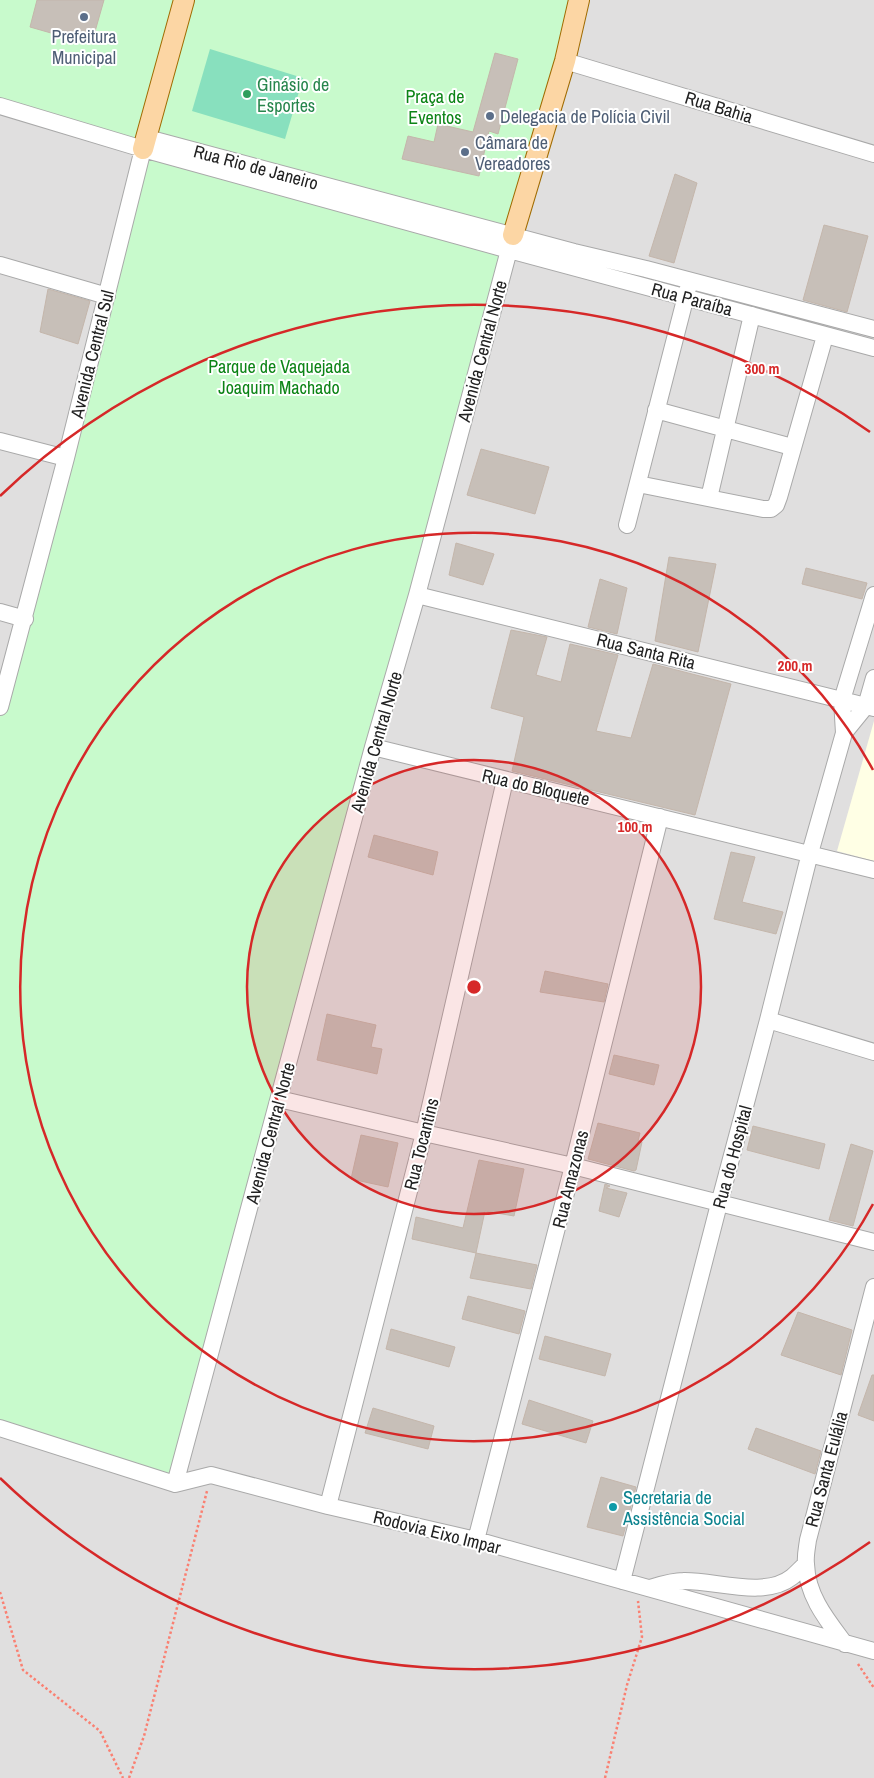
<svg xmlns="http://www.w3.org/2000/svg" width="874" height="1778" viewBox="0 0 874 1778" font-family="'Archivo Narrow',sans-serif">
  <style>
    .residential { fill: #e0dfdf }
    .education { fill: #ffffe5 }
    .park { fill: #c8facc }
    .pitch { fill: #88e0be }
    .building { fill: #c7bfb8; stroke: #c4b6ab }
    .lines { fill: none; stroke-linecap: round; stroke-linejoin: round }
    .minor-casing { stroke: #a9a9a9; stroke-width: 18 }
    .major-casing { stroke: #a06b00; stroke-width: 22 }
    .path { stroke: #fa8072; stroke-width: 2.5; stroke-dasharray: 2.5 2.5; stroke-linecap: butt }
    .minor { stroke: #fff; stroke-width: 16 }
    .major { stroke: #fcd6a4; stroke-width: 20 }
    .ring { fill: none; stroke: #d62828; stroke-width: 2.5 }
    .service-dot { fill: #5c6f8a; stroke: #fff; stroke-width: 2 }
    .leisure-dot { fill: #2e9e5b; stroke: #fff; stroke-width: 2 }
    .culture-dot { fill: #0f9aa8; stroke: #fff; stroke-width: 2 }
    .labels { text-anchor: middle; dominant-baseline: central; stroke-width: 4; stroke-linejoin: round; paint-order: stroke }
    .service-label { font-size: 18px; fill: #4e5e75; stroke: #fff; text-anchor: start }
    .leisure-label { font-size: 18px; fill: #27864d; stroke: #fff; text-anchor: start }
    .park-label { font-size: 18px; fill: #0c8416; stroke: #fff }
    .street-label { font-size: 18px; fill: #222; stroke: #fff }
    .culture-label { font-size: 18px; fill: #0d838f; stroke: #fff; text-anchor: start }
    .centre { fill: #d62828; stroke: #fff; stroke-width: 2.5 }
    .ring-label { font-size: 15px; text-anchor: middle; font-weight: bold; fill: #d62828; stroke: #fff; stroke-width: 4; stroke-linejoin: round; paint-order: stroke }
  </style>
  <rect width="100%" height="100%" fill="#f2efe9"/>
  <path class="residential" d="M0,0H874V1778H0Z"/>
  <path class="education" d="M874,721V861L837,851Z"/>
  <path class="park" d="M0,0H576L175,1484L0,1428V692L143,149L0,106Z"/>
  <path class="pitch" d="M210,49L303,78L285,139L192,111Z"/>
  <path class="building" d="M37,0H104L92,42L52,31L51,33L30,27Z
    M495,53L518,59L498,134L489,131L479,176L402,159L408,136L434,142L438,124L473,132Z
    M675,174L697,183L674,263L649,256Z
    M824,225L868,236L847,312L803,300Z
    M48,289L90,301L78,344L40,332Z
    M481,449L549,467L535,514L467,495Z
    M456,543L494,554L483,585L449,575Z
    M669,557L716,564L698,652L655,641Z
    M806,568L867,583L862,599L802,584Z
    M600,579L627,588L617,634L588,627Z
    M511,630L547,637L536,675L561,682L570,644L618,655L596,731L631,738L653,664L731,684L695,815L512,771L524,717L491,708Z
    M374,835L438,852L433,875L368,857Z
    M731,852L755,857L742,902L783,912L776,934L714,919Z
    M545,971L608,984L604,1002L540,992Z
    M327,1014L376,1025L371,1047L382,1049L377,1074L317,1060Z
    M614,1055L659,1065L654,1085L609,1074Z
    M598,1123L640,1133L638,1141L642,1142L636,1170L634,1171L588,1159Z
    M753,1126L825,1144L819,1169L747,1150Z
    M361,1135L398,1143L388,1187L351,1179Z
    M851,1144L873,1151L853,1226L829,1220Z
    M479,1160L524,1169L514,1216L485,1211L476,1253L412,1239L416,1217L463,1228Z
    M605,1184L610,1186L606,1188L627,1193L619,1217L599,1211Z
    M476,1253L537,1265L531,1289L470,1278Z
    M468,1296L525,1311L519,1334L462,1319Z
    M798,1312L852,1330L841,1375L781,1355Z
    M391,1329L455,1347L449,1367L386,1349Z
    M545,1336L611,1354L605,1376L539,1359Z
    M872,1375H874V1421L858,1415Z
    M529,1400L593,1421L586,1443L522,1424Z
    M373,1408L434,1426L428,1449L365,1433Z
    M756,1428L821,1451L815,1474L748,1449Z
    M601,1477L636,1487L623,1536L587,1527Z"/>
  <g class="lines">
    <defs>
      <path id="minor" d="M565,61L874,154
        M0,106L143,149L509,250L874,348
        M151,139L574,252L646,269L874,329
        M0,265L107,296
        M656,410L792,447
        M0,441L66,458
        M638,484L763,509H771L776,505L779,497L825,336
        M709,498L752,315
        M627,525L688,288
        M417,595L874,708
        M0,612L25,619
        M0,707L66,458L143,149
        M844,733L866,706L874,678
        M373,747L874,870
        M768,1020L874,1052
        M279,1099L424,1133L573,1166L874,1242
        M0,1428L175,1484L211,1475L328,1506L476,1540L874,1651
        M175,1484L373,747L417,595L513,235
        M328,1506L424,1133L505,780
        M476,1540L573,1166L660,817
        M622,1581L719,1204L768,1020L810,853L844,733L842,700L874,595
        M650,1588C660,1585 672,1581 683,1581C715,1580 764,1599 792,1577C797,1573 801,1568 806,1564
        M845,1644C827,1620 807,1596 806,1564C805,1556 807,1548 808,1540L874,1287"/>
      <path id="major" d="M143,149L184,0
        M513,235L565,61L579,0"/>
    </defs>
    <use href="#minor" class="minor-casing"/>
    <use href="#major" class="major-casing"/>
    <path class="path" d="M0,1592L23,1670L100,1731L123,1778
      M858,1664L874,1688
      M129,1778L144,1736L207,1491
      M605,1778L627,1685L642,1637L638,1601"/>
    <use href="#minor" class="minor"/>
    <use href="#major" class="major"/>
  </g>
  <circle cx="474" cy="987" r="227" fill="#d62828" fill-opacity=".12"/>
  <g class="ring">
    <circle cx="474" cy="987" r="227"/>
    <path d="M873 1204A454 454 0 1 1 873 770"/>
    <path d="M870 1542A682 682 0 0 1 0 1478M0 496A682 682 0 0 1 870 432"/>
  </g>
  <g class="service-dot">
    <circle cx="84" cy="17" r="5"/>
    <circle cx="490" cy="116" r="5"/>
    <circle cx="465" cy="152" r="5"/>
  </g>
  <circle class="leisure-dot" cx="247" cy="94" r="5"/>
  <circle class="culture-dot" cx="613" cy="1507" r="5"/>
  <g class="labels">
    <g class="service-label">
      <text x="84" y="36" text-anchor="middle">Prefeitura<tspan x="84" dy="21">Municipal</tspan></text>
      <text x="500" y="116">Delegacia de Polícia Civil</text>
      <text x="475" y="142">Câmara de<tspan x="475" dy="21">Vereadores</tspan></text>
    </g>
    <g class="leisure-label">
      <text x="257" y="84">Ginásio de<tspan x="257" dy="21">Esportes</tspan></text>
    </g>
    <g class="park-label">
      <text x="435" y="96">Praça de<tspan x="435" dy="21">Eventos</tspan></text>
      <text x="279" y="366">Parque de Vaquejada<tspan x="279" dy="21">Joaquim Machado</tspan></text>
    </g>
    <g class="street-label">
      <text transform="translate(719 107) rotate(17)">Rua Bahia</text>
      <text transform="translate(256 167) rotate(15)">Rua Rio de Janeiro</text>
      <text transform="translate(692 299) rotate(15)">Rua Paraíba</text>
      <text transform="translate(482 351) rotate(-75)">Avenida Central Norte</text>
      <text transform="translate(92 354) rotate(-76)">Avenida Central Sul</text>
      <text transform="translate(646 651) rotate(14)">Rua Santa Rita</text>
      <text transform="translate(376 742) rotate(-74)">Avenida Central Norte</text>
      <text transform="translate(536 787) rotate(13)">Rua do Bloquete</text>
      <text transform="translate(270 1133) rotate(-75)">Avenida Central Norte</text>
      <text transform="translate(421 1144) rotate(-76)">Rua Tocantins</text>
      <text transform="translate(732 1157) rotate(-75)">Rua do Hospital</text>
      <text transform="translate(570 1179) rotate(-76)">Rua Amazonas</text>
      <text transform="translate(826 1469) rotate(-75)">Rua Santa Eulália</text>
      <text transform="translate(437 1532) rotate(14)">Rodovia Eixo Impar</text>
    </g>
    <g class="culture-label">
      <text x="623" y="1497">Secretaria de<tspan x="623" dy="21">Assistência Social</tspan></text>
    </g>
  </g>
  <circle cx="474" cy="987" r="8" class="centre"/>
  <g class="ring-label">
    <text x="762" y="374">300 m</text>
    <text x="795" y="671">200 m</text>
    <text x="635" y="832">100 m</text>
  </g>
</svg>
